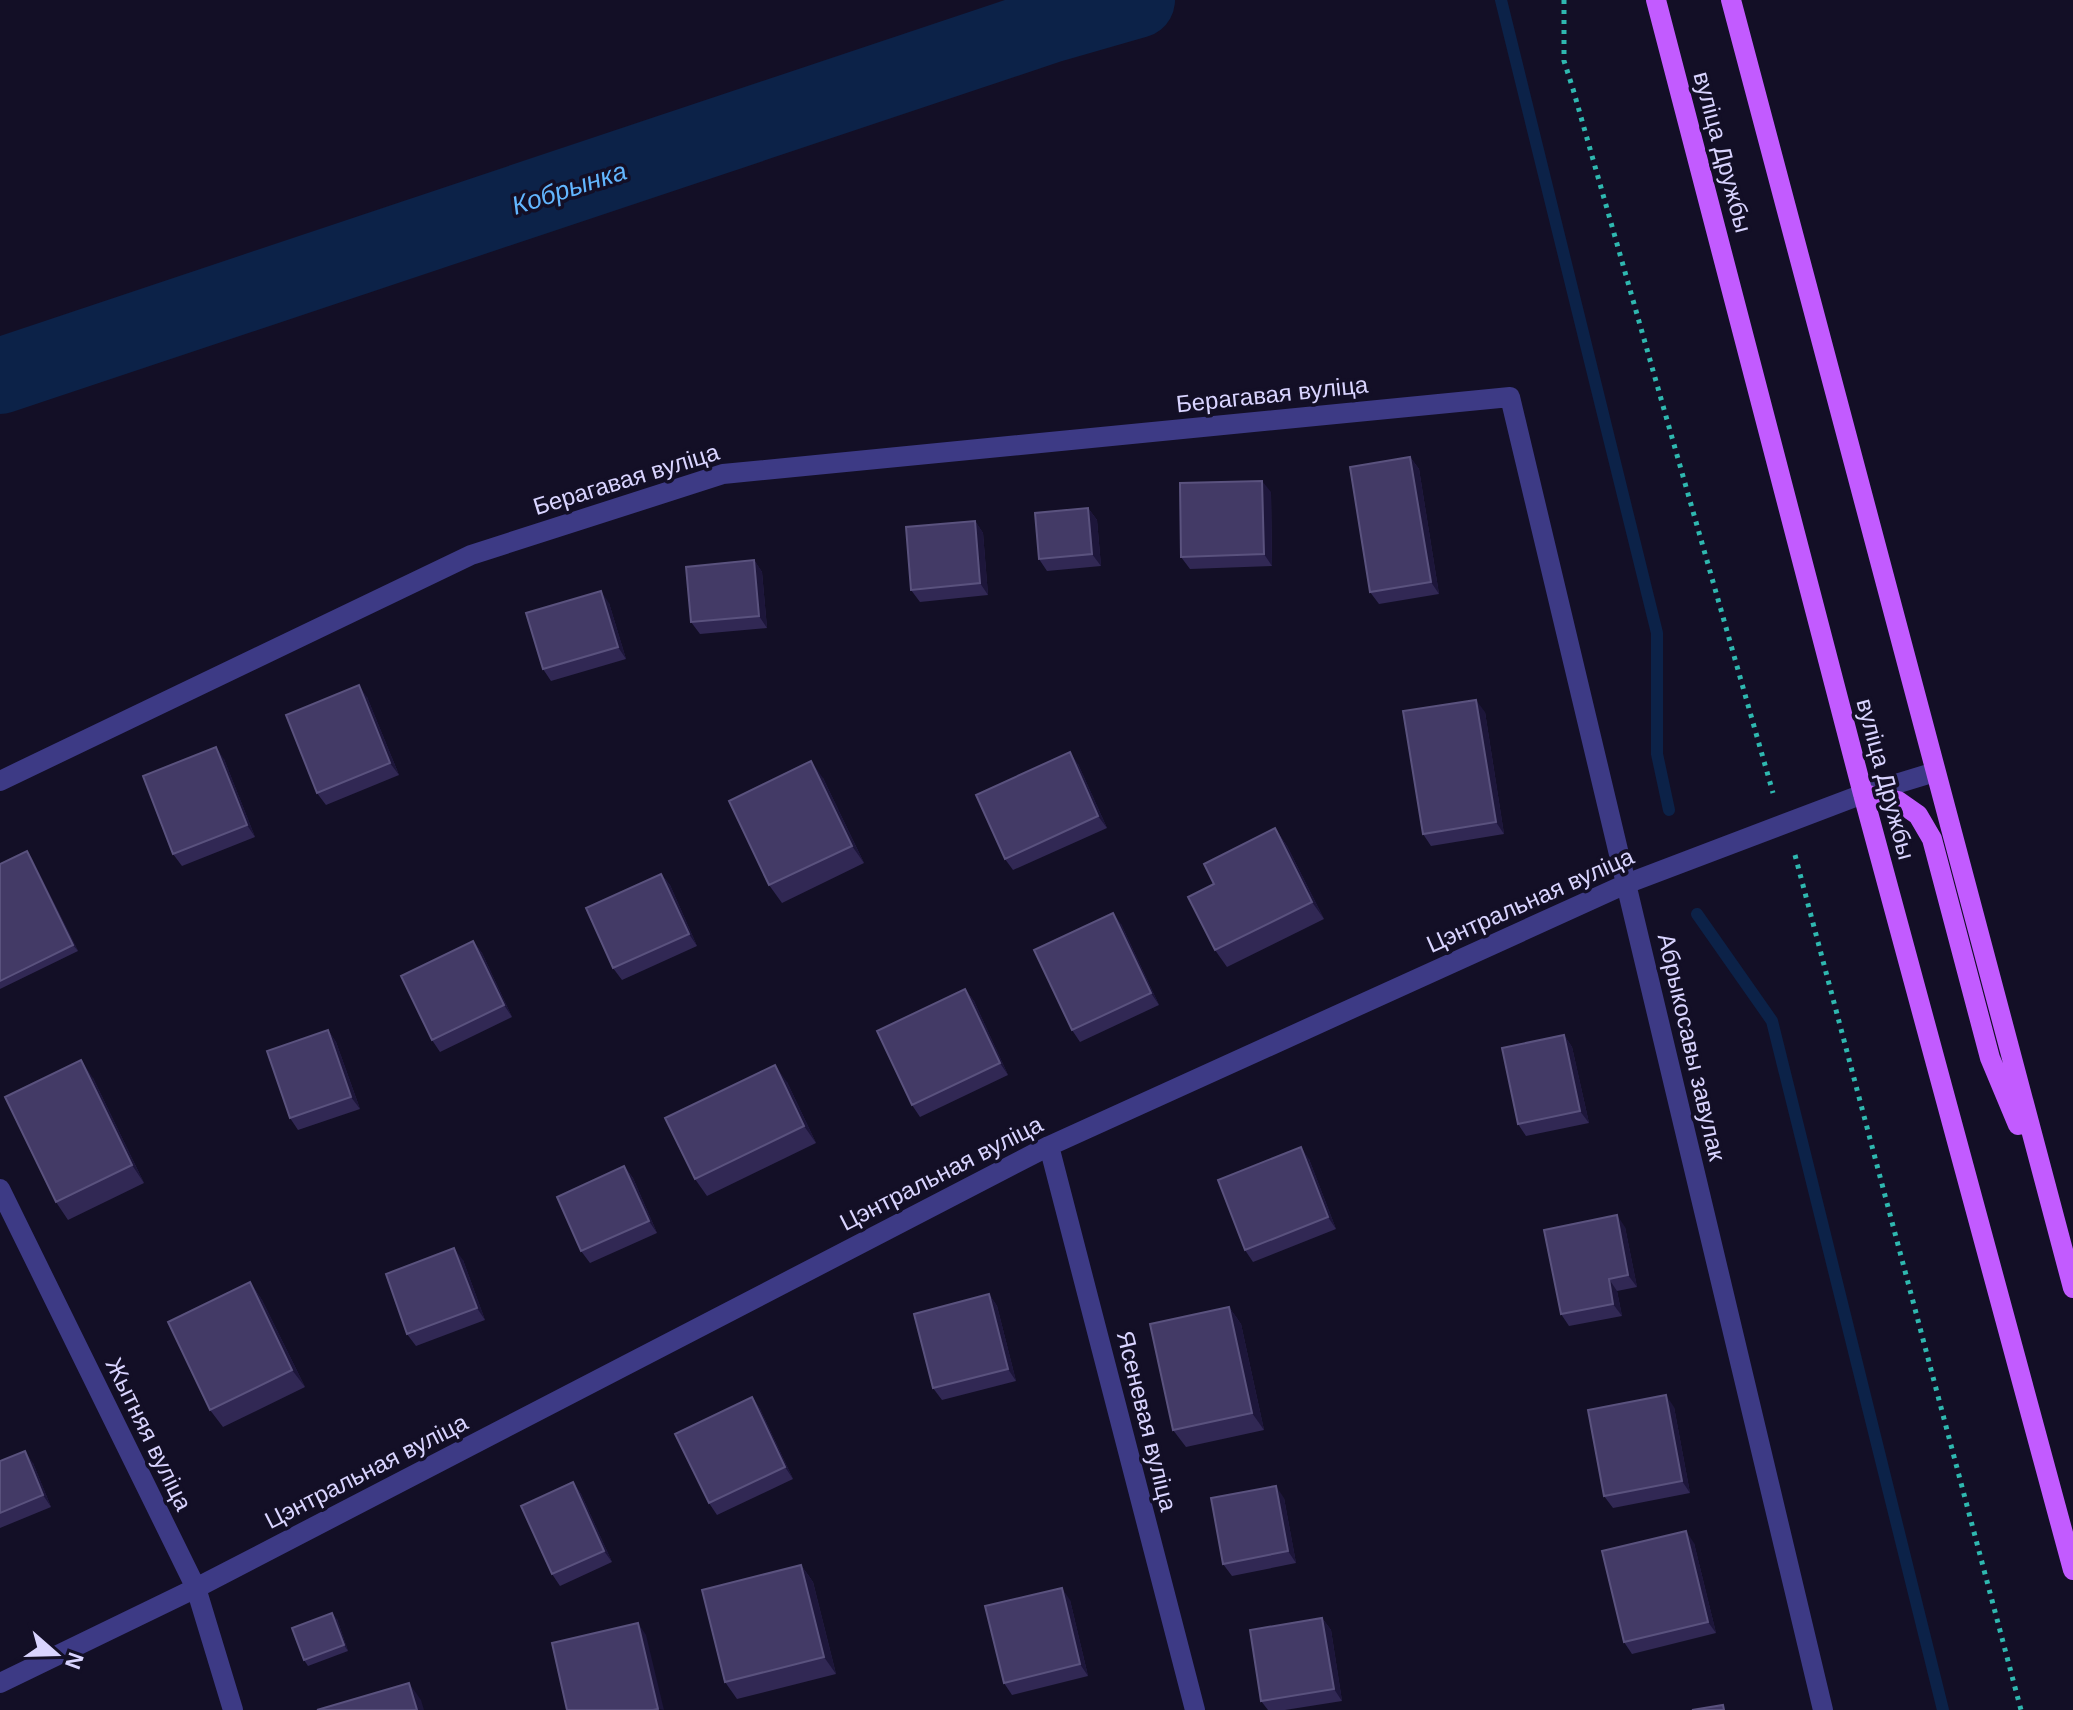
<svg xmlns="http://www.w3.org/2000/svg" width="2073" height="1710" viewBox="0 0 2073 1710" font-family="Helvetica,sans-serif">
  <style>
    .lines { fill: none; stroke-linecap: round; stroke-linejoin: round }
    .stream { stroke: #0c2248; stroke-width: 12 }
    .river { stroke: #0c2248; stroke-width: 76 }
    .path { stroke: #2fb8b0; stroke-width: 5; stroke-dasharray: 4 6; stroke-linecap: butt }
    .minor { stroke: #3d3a85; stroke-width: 20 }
    .primary { stroke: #c25bff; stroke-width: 20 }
    .wall { fill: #312854 }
    .shaded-wall { fill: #1d163a }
    .building { fill: #433a66; stroke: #5a527e; stroke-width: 2 }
    .labels { text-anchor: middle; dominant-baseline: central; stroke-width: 7; stroke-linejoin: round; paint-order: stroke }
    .street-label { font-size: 24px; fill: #d9d4ff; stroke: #130f26 }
    .water-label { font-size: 26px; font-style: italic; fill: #62b6ff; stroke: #130f26 }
  </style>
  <rect width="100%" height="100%" fill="#130f26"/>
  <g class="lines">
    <path class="stream" d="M1501,0L1657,633V754L1669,810
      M1697,914L1772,1021L1943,1710"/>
    <path class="river" d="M0,376L1050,25L1137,0"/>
    <path class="path" d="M1564,0V61L1573,89L1773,793
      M1795,855L2021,1710"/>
    <path class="minor" d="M0,781L471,555L723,474L1510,397L1823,1710
      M1049,1146L1195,1710
      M0,1189L196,1588L233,1710
      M0,1683L196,1588L1049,1146L1626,884L1863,794L1935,772"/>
    <path class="primary" d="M1656,0L1863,794L2073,1570
      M1731,0L2073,1288
      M1863,794L1898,801L1918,815L1932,839L1990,1058L2018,1125"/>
  </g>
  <path class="wall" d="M1410,457L1419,469L1439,594L1379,604L1370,592Z
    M1271,492L1272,566L1190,569L1181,557Z
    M1088,508L1097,520L1101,566L1047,571L1039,559Z
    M975,521L983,533L988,595L920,602L911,590Z
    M754,560L762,572L767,628L700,634L691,622Z
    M609,603L626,659L551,681L543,669Z
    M367,697L399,775L326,805L317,793Z
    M1485,712L1504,834L1431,846L1423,834Z
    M224,759L255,837L182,866L173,854Z
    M1078,764L1107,828L1013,870L1005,859Z
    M823,778L864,863L782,903L769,885Z
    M1275,828L1287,846L1324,919L1227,967L1215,950Z
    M31,857L78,951L0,989V864Z
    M661,874L670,885L697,946L622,980L613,968Z
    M1121,924L1159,1005L1080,1042L1072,1030Z
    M473,941L482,953L512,1017L440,1052L432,1040Z
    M965,989L974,1001L1008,1075L920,1117L912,1105Z
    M328,1030L336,1042L360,1109L298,1130L290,1118Z
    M1564,1035L1572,1047L1589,1123L1526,1136L1518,1124Z
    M93,1078L144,1183L68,1220L56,1202Z
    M787,1082L816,1143L707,1196L695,1179Z
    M1309,1159L1336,1229L1253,1262L1245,1250Z
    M624,1166L633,1178L657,1233L590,1263L581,1251Z
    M1625,1227L1637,1287L1617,1291L1622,1316L1569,1326L1561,1314Z
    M463,1260L485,1320L416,1346L407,1334Z
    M250,1282L262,1300L305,1387L223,1427L210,1410Z
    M989,1294L997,1306L1016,1381L942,1400L933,1388Z
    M1229,1307L1241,1324L1264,1430L1186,1447L1173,1430Z
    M752,1397L760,1409L793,1479L717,1515L709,1503Z
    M1674,1407L1690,1493L1613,1508L1604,1496Z
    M0,1461L33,1463L51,1507L0,1528Z
    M573,1482L581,1494L612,1562L560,1586L552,1574Z
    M1284,1498L1296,1563L1232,1576L1223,1564Z
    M1694,1543L1716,1633L1632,1654L1624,1642Z
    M801,1565L813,1582L836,1674L737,1699L725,1682Z
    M1070,1600L1088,1676L1012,1695L1004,1683Z
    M1322,1618L1331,1630L1342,1701L1285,1710H1268L1261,1701Z
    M337,1619L348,1651L308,1666L304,1660Z"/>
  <path class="shaded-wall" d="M1410,457L1419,469L1439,594L1431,582Z
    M1262,481L1271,492L1272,566L1264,554Z
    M1088,508L1097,520L1101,566L1092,554Z
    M975,521L983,533L988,595L980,583Z
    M754,560L762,572L767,628L759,616Z
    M601,591L609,603L626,659L618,647Z
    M359,685L367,697L399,775L390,763Z
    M1476,700L1485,712L1504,834L1496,822Z
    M216,747L224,759L255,837L247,825Z
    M1070,752L1078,764L1107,828L1098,816Z
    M811,761L823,778L864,863L852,846Z
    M1275,828L1287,846L1324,919L1312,902Z
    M27,851L31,857L78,951L73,945Z
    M661,874L670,885L697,946L689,934Z
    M1113,913L1121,924L1159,1005L1151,993Z
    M473,941L482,953L512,1017L504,1005Z
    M965,989L974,1001L1008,1075L1000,1063Z
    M328,1030L336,1042L360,1109L351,1097Z
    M1564,1035L1572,1047L1589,1123L1580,1111Z
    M81,1060L93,1078L144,1183L132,1165Z
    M775,1065L787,1082L816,1143L804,1126Z
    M1301,1147L1309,1159L1336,1229L1328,1217Z
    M624,1166L633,1178L657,1233L649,1221Z
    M1617,1215L1625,1227L1637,1287L1628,1275Z
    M454,1248L463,1260L485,1320L477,1308Z
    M1609,1279L1617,1291L1622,1316L1613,1304Z
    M250,1282L262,1300L305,1387L292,1370Z
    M989,1294L997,1306L1016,1381L1008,1369Z
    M1229,1307L1241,1324L1264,1430L1252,1413Z
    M1666,1395L1674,1407L1690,1493L1682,1481Z
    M752,1397L760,1409L793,1479L785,1467Z
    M25,1451L33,1463L51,1507L43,1495Z
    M573,1482L581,1494L612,1562L604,1551Z
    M1276,1486L1284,1498L1296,1563L1288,1551Z
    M1686,1531L1694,1543L1716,1633L1708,1622Z
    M801,1565L813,1582L836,1674L824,1657Z
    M1062,1588L1070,1600L1088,1676L1080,1664Z
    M332,1613L337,1619L348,1651L344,1645Z
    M1322,1618L1331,1630L1342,1701L1334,1689Z
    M638,1623L646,1635L664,1710L658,1709Z
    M409,1683L421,1700L424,1710H417Z"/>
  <path class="building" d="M1410,457L1431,582L1370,592L1350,467Z
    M1262,481L1264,554L1181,557L1180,483Z
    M1088,508L1092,554L1039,559L1035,513Z
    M975,521L980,583L911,590L906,527Z
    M754,560L759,616L691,622L686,567Z
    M601,591L618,647L543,669L526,613Z
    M359,685L390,763L317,793L286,715Z
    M1476,700L1496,822L1423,834L1403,711Z
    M216,747L247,825L173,854L143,776Z
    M1070,752L1098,816L1005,859L976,795Z
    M811,761L852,846L769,885L729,801Z
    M1275,828L1312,902L1215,950L1188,897L1214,884L1204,864Z
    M27,851L73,945L0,981V864Z
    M661,874L689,934L613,968L586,908Z
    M1113,913L1151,993L1072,1030L1034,950Z
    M473,941L504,1005L432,1040L401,976Z
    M965,989L1000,1063L912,1105L877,1031Z
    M328,1030L351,1097L290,1118L267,1051Z
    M1564,1035L1580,1111L1518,1124L1502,1048Z
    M81,1060L132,1165L56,1202L5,1097Z
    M775,1065L804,1126L695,1179L665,1118Z
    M1301,1147L1328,1217L1245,1250L1218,1180Z
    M624,1166L649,1221L581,1251L557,1197Z
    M1617,1215L1628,1275L1609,1279L1613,1304L1561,1314L1544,1230Z
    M454,1248L477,1308L407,1334L386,1274Z
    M250,1282L292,1370L210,1410L168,1322Z
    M989,1294L1008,1369L933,1388L914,1314Z
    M1229,1307L1252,1413L1173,1430L1150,1324Z
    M1666,1395L1682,1481L1604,1496L1588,1410Z
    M752,1397L785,1467L709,1503L675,1434Z
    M25,1451L43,1495L0,1513V1461Z
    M573,1482L604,1551L552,1574L521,1506Z
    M1276,1486L1288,1551L1223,1564L1211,1498Z
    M1686,1531L1708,1622L1624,1642L1602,1551Z
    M801,1565L824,1657L725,1682L702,1590Z
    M1062,1588L1080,1664L1004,1683L985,1606Z
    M332,1613L344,1645L304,1660L292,1628Z
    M1322,1618L1334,1689L1261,1701L1250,1630Z
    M638,1623L658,1709L653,1710H567L552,1643Z
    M409,1683L417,1710H317Z
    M1723,1705L1724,1710H1692Z"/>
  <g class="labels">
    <g class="street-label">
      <text transform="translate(1723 152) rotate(75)">вуліца Дружбы</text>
      <text transform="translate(1272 394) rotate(-6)">Берагавая вуліца</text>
      <text transform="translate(626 479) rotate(-17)">Берагавая вуліца</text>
      <text transform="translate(1886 779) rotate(75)">вуліца Дружбы</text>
      <text transform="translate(1530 900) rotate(-24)">Цэнтральная вуліца</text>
      <text transform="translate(1692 1047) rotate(77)">Абрыкосавы завулак</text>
      <text transform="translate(941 1173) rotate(-27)">Цэнтральная вуліца</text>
      <text transform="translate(1147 1421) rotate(76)">Ясеневая вуліца</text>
      <text transform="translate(149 1434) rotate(64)">Жытняя вуліца</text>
      <text transform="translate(366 1471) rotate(-27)">Цэнтральная вуліца</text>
    </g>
    <g class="water-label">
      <text transform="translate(569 188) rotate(-18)">Кобрынка</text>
    </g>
  </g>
  <g transform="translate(56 1654) rotate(110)" stroke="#130f26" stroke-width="6" paint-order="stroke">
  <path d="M0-6L14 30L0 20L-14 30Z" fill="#d9d4ff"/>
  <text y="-12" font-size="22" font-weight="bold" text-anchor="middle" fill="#d9d4ff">N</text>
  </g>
</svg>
